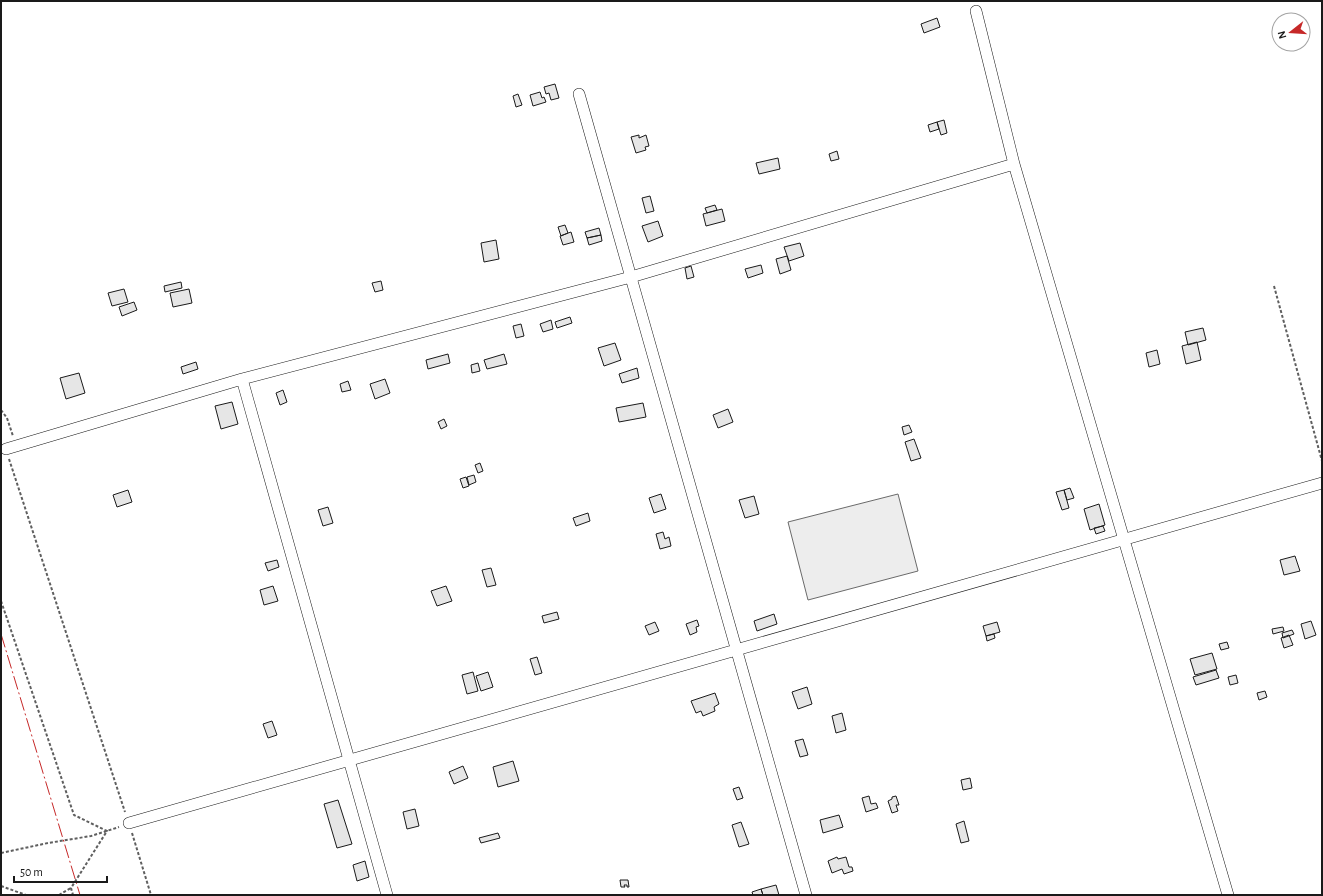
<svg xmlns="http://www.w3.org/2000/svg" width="1323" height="896" viewBox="0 0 1323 896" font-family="'Alegreya Sans',sans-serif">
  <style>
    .built { fill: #ededed; stroke: #6a6a6a }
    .building { fill: #e6e6e6; stroke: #1a1a1a }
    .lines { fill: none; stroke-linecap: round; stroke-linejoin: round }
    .minor-casing { stroke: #1a1a1a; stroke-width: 12 }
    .path { stroke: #5f5f5f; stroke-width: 2; stroke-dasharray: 3 2; stroke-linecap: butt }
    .minor { stroke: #fff; stroke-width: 11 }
    .power { stroke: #c62828; stroke-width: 1; stroke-dasharray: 14 3 2 3; stroke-linecap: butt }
  </style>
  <rect width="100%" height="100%" fill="#fff"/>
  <path class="built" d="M898,494L918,571L808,600L788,522Z"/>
  <path class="building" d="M937,18L940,27L924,33L921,24Z
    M555,84L559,98L551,100L549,93L546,94L544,87Z
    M540,92L542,98L544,97L546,102L533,106L530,95Z
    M518,94L522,105L516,107L513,96Z
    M944,120L947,133L941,135L937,122Z
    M937,122L939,129L930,132L928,125Z
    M639,135V138L646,135L649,146L645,147L646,150L636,153L631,137Z
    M837,151L839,159L831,161L829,154Z
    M778,158L780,169L759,174L756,163Z
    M650,196L654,211L646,213L642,198Z
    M715,205L717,210L707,213L705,208Z
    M722,209L725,221L706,226L703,214Z
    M658,221L663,236L648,242L642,226Z
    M565,225L568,233L561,236L558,227Z
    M599,228L601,235L587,238L585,232Z
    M571,232L574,242L563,245L560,236Z
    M601,235L602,241L589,245L587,238Z
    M496,240L499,259L484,262L481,243Z
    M800,243L804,256L789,261L784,247Z
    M787,256L791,270L780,274L776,259Z
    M761,265L763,273L748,278L745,269Z
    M691,266L694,277L687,279L685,268Z
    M381,281L383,290L375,292L372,283Z
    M181,282L182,288L165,292L164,286Z
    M124,289L128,302L112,306L108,293Z
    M189,289L192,303L173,307L170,293Z
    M134,302L137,310L122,316L119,307Z
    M570,317L572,323L557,328L555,322Z
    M551,320L553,329L543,332L540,324Z
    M521,324L524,336L516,338L513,326Z
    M1203,328L1206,340L1188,345L1185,332Z
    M1197,342L1201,360L1186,364L1182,346Z
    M615,343L621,360L604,366L598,348Z
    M1157,350L1160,364L1149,367L1146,353Z
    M448,354L450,363L428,369L426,360Z
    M504,354L507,364L487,369L484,360Z
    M196,362L198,369L183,374L181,367Z
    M478,363L480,371L472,373L471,365Z
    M637,368L639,378L622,383L619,374Z
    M79,373L85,393L66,399L60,378Z
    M385,379L390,393L375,399L370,384Z
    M348,381L351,390L342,392L340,384Z
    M283,390L287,402L280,405L276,393Z
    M232,402L238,424L221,429L215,406Z
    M643,403L646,417L619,422L616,408Z
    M728,409L733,422L718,428L713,415Z
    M444,419L447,426L441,429L438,422Z
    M909,425L912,432L904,435L902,427Z
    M914,439L921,458L911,461L905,442Z
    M480,463L483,471L478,473L475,465Z
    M474,475L476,482L469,485L467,477Z
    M466,477L469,486L463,488L460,479Z
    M1070,488L1074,498L1067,500L1064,490Z
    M128,490L132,502L117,507L113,495Z
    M1064,490L1069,508L1062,510L1056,492Z
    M661,494L666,509L654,513L649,498Z
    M754,496L759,514L745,518L739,500Z
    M1099,504L1105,525L1090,530L1084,509Z
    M328,507L333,523L323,526L318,510Z
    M588,513L590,521L576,526L573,518Z
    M1103,526L1105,531L1096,534L1094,528Z
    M663,532L665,539L669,537L671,546L660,549L656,534Z
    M1295,556L1300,571L1284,575L1280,560Z
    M277,560L279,567L268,571L265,563Z
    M491,568L496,585L487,587L482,570Z
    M273,586L278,601L264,605L260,590Z
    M446,586L452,601L437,606L431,591Z
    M557,612L559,619L544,623L542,616Z
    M774,614L777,624L757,631L754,621Z
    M697,620L699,626L696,627L697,632L690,635L686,624Z
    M1311,621L1316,635L1305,639L1301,624Z
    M655,622L659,631L649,635L645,626Z
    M997,622L1000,632L986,636L983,626Z
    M1283,627L1284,631L1273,634L1272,629Z
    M1292,630L1294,634L1283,638L1282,633Z
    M994,634L995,638L987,641L986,636Z
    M1289,635L1293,645L1284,648L1281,638Z
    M1227,642L1229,648L1221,650L1219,644Z
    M1212,653L1217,669L1195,675L1190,659Z
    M537,657L542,673L535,675L530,659Z
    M1216,670L1219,678L1196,685L1193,677Z
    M473,672L478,691L467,694L462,675Z
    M488,672L493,687L481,691L476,676Z
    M1236,675L1238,683L1230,685L1228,677Z
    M807,687L812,704L798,709L792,692Z
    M1265,691L1267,697L1259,700L1257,693Z
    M715,693L719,704L714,707L715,711L703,716L701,711L696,713L691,701Z
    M842,713L846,730L836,733L832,716Z
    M272,721L277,735L268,738L263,724Z
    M803,739L808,755L800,757L795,741Z
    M513,761L519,781L498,787L493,767Z
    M463,766L468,778L454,784L449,772Z
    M970,778L972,788L963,790L961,780Z
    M739,787L743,798L737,800L733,789Z
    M869,796L871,804L876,803L878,808L866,812L862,798Z
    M896,796L899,805H896L898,811L892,813L888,801L892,799V797Z
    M338,800L352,844L337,848L324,804Z
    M415,809L419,826L407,829L403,812Z
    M839,815L843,827L823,833L820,820Z
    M964,821L969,841L961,843L956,824Z
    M741,822L749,844L739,847L732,825Z
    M498,833L500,838L481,843L479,838Z
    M837,857L838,859L846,857L849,867H852L853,871L844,874L842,869L832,873L828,861Z
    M365,861L369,877L357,881L353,865Z
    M620,880H628L629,887H627V885H624L625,887H621Z
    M776,885L779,895H763L761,889Z
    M761,889L763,895H753L752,892Z"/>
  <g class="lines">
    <defs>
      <path id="minor" d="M976,11L1014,164L1228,895
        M579,94L806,895
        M242,379L387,895
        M6,449L242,379L631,277L1014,164
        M129,823L1322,483"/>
    </defs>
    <use href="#minor" class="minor-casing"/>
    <path class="path" d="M1274,286L1322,461
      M1,410L7,418L13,436
      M9,459L125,812
      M1,601L74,815L107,831L71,888L73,895
      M132,833L151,895
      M1,853L48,843L91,836L119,827
      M1,886L26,895
      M59,895L71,888"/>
    <use href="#minor" class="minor"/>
    <path class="power" d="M1,634L80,895"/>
  </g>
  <rect width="1323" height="896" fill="none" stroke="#1a1a1a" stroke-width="4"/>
  <g transform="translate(1291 32) rotate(253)"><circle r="19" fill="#ffffff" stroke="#a3a3a3"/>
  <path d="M0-3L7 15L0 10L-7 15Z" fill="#c62828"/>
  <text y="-6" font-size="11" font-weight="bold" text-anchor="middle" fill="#1a1a1a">N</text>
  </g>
  <path d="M14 876v6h93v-6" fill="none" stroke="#1a1a1a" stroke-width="2"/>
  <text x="20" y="876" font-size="12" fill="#1a1a1a" stroke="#ffffff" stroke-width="3" paint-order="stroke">50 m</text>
</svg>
